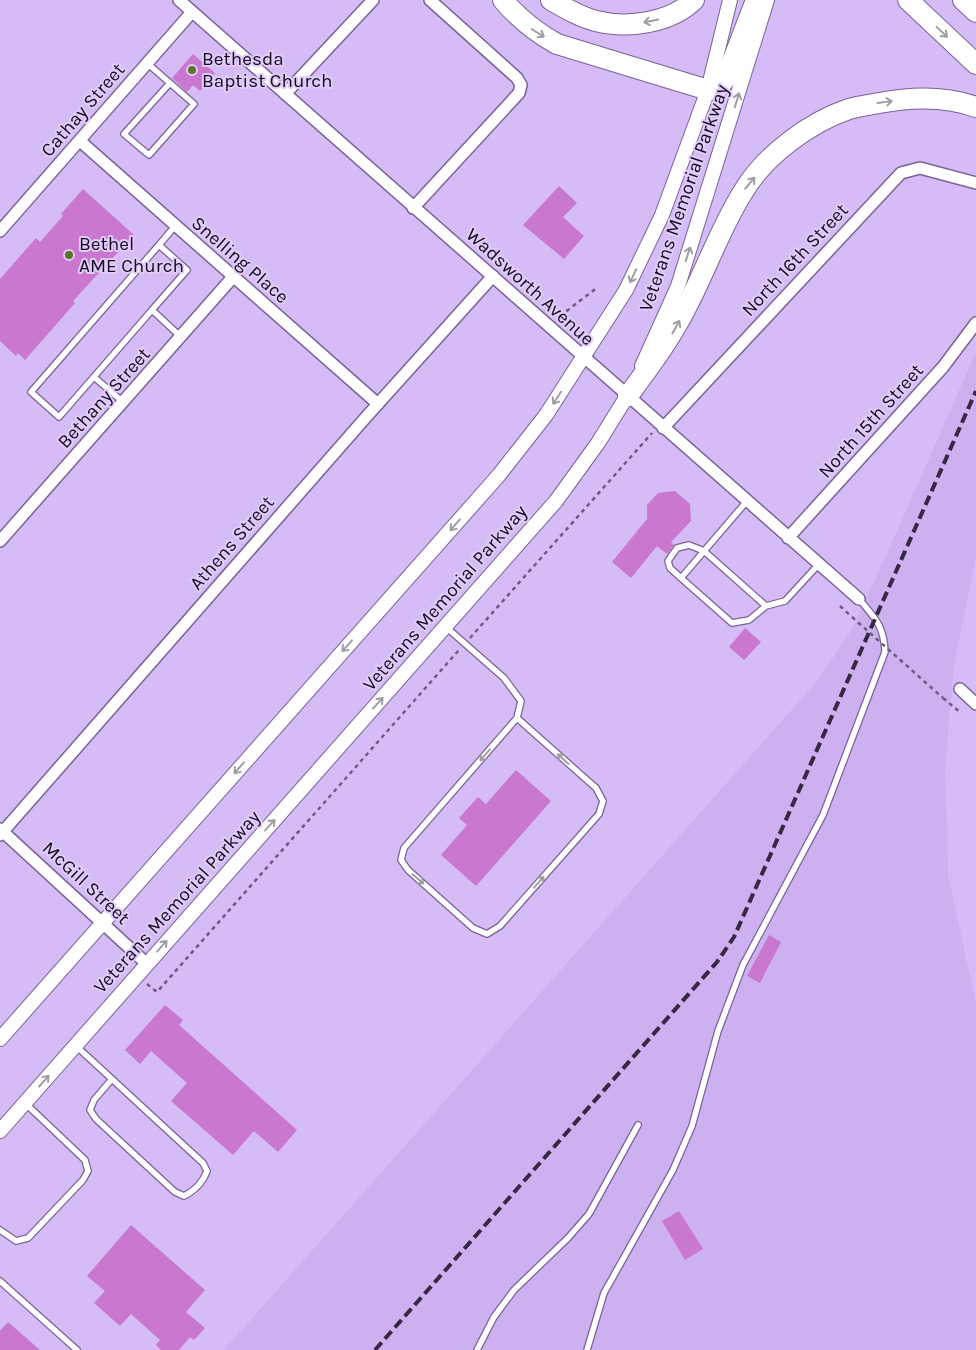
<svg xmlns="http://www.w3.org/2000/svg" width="976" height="1350" viewBox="0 0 976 1350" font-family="Karla,sans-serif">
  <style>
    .built { fill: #ccb0f0 }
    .building { fill: #c977cf }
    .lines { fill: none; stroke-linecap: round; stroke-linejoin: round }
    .service-casing { stroke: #7a6297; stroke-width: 8 }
    .minor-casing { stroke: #7a6297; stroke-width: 14 }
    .tertiary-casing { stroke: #7a6297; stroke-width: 16 }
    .motorway-casing { stroke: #7a6297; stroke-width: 22 }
    .path { stroke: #6c5b80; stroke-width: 2.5; stroke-dasharray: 4 4; stroke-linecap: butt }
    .service { stroke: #fff; stroke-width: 5.5 }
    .minor { stroke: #fff; stroke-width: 11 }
    .tertiary { stroke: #fff; stroke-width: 14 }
    .motorway { stroke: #fff; stroke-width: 20 }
    .rail { stroke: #352843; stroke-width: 4; stroke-dasharray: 10 5; stroke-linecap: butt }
    .path-bridge { stroke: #6c5b80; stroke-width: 2.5; stroke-dasharray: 4 4; stroke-linecap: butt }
    .oneway { stroke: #a19da5 }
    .poi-dot { fill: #5c7426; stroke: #e0cbfa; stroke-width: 2 }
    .labels { text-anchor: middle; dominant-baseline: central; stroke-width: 4; stroke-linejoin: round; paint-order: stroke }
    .poi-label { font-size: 19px; fill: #150b1f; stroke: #e0cbfa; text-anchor: start }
    .street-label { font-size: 19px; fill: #150b1f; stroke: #e0cbfa }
  </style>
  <rect width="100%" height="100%" fill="#d5bcf6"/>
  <path class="built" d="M976,352V556L954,664L945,769L948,875L976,1004V1350H224L818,680L851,631L887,554Z"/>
  <path class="building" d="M193,54L215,73L200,91L193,85L187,92L172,78Z
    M559,186L577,203L563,217L584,236L564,259L523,225Z
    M83,189L134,235L73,301L75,303L25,360L18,353L16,356L0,341V279L36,238L40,242L63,216L61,214Z
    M675,491L690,504L691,521L671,542L674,545L667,554L657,546L631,578L612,562L647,519V505L658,493Z
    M745,628L761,642L744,660L729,647Z
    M516,770L551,801L476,886L441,855L467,825L459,818L478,797L486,804Z
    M769,935L781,942L760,983L747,976Z
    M165,1005L183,1020L179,1025L297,1130L278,1152L254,1131L233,1155L171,1101L187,1083L151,1051L140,1064L125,1050Z
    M679,1211L703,1249L685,1260L662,1221Z
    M131,1225L205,1290L186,1312L205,1328L194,1340L190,1337L179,1350H161L156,1345L160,1340L131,1314L120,1326L94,1303L105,1291L87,1276Z
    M8,1322L40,1350H0V1331Z"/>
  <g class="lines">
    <defs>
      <path id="service" d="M147,63L194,104L149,155L124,134L170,83
        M159,245L175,226
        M152,310L59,417L31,392L159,245L187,270L152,310L181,337
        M94,377L123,402
        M747,501L681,578L732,623L749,620L766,606
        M681,578L670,568L668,561L677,548L689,545L704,551L766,606L785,601L820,563
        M446,627L504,678L521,701L517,718L404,848L401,860L408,870L473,928L487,934L500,926L599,814L603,801L596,788L517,718
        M75,1045L203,1163L207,1171C203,1182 194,1191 184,1196L175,1192L96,1119L90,1110L94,1100L112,1079
        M0,1230L16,1241L28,1238L83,1180L88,1171L85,1160L25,1103
        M0,1281L77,1350
        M477,1350L494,1317L514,1290L568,1238L589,1214L638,1125
        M587,1350L604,1293L673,1170L692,1126L718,1031L743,965L823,815L885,652C884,626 875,618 859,599"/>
      <path id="minor" d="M179,0L859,599
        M285,94L373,0
        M80,141L378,404
        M413,208L519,93L521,85L517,78L430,0
        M0,231L192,12
        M663,428L901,173L920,168L976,183
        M788,538L943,367L976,323
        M0,541L233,277
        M960,689L976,704
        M0,829L147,964
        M0,835L367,416L493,276"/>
      <path id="tertiary" d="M642,366L678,286L767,0
        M0,1039L499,475L546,415L626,290L662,215L708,90L730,0
        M0,1131L556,501L598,443L632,388"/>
      <path id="motorway" d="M503,0C519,19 535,32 557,44L708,90L717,89L726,78L756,0
        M551,0C565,8 580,17 596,21C628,29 670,23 694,0
        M908,0L976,64
        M963,0L976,12
        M628,396C650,366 672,337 688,304C707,267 721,227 743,192C764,156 810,122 849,109C858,106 869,105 879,103C910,97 946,96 976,107"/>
    </defs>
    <use href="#service" class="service-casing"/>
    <use href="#minor" class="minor-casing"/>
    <use href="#tertiary" class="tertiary-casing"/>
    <use href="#motorway" class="motorway-casing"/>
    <path class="path" d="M560,316L598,287
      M840,606L852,617
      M470,638L652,433
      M943,698L961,713
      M147,984L157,992L459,650"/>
    <use href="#service" class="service"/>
    <use href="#minor" class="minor"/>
    <use href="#tertiary" class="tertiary"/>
    <use href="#motorway" class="motorway"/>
    <path class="rail" d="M375,1350L717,962L734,937L976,391"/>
    <path class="path-bridge" d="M852,617L943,698"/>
  </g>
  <defs><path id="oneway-shaft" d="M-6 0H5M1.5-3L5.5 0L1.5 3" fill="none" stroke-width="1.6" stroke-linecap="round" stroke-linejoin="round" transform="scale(1.25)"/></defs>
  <g class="oneway">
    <use href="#oneway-shaft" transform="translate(651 21) rotate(168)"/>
    <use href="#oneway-shaft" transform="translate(942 32) rotate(43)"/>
    <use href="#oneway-shaft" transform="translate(538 33) rotate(32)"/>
    <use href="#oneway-shaft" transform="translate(737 100) rotate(-73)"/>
    <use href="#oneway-shaft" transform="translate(885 102) rotate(-8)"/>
    <use href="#oneway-shaft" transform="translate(750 183) rotate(-50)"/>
    <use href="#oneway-shaft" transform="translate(688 254) rotate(-72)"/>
    <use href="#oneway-shaft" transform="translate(633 276) rotate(115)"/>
    <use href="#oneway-shaft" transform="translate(676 327) rotate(-61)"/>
    <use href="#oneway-shaft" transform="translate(557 398) rotate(123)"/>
    <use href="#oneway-shaft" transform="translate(455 525) rotate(131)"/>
    <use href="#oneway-shaft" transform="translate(347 646) rotate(132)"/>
    <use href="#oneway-shaft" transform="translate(378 703) rotate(-48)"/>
    <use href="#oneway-shaft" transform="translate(485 755) rotate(131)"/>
    <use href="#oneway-shaft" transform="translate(563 759) rotate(-138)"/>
    <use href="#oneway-shaft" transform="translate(239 768) rotate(131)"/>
    <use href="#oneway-shaft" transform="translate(270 825) rotate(-48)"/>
    <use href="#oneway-shaft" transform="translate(418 879) rotate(41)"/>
    <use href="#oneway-shaft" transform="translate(539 882) rotate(-48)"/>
    <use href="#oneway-shaft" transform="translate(162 946) rotate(-48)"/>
    <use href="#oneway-shaft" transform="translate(44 1081) rotate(-49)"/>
  </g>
  <g class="poi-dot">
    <circle cx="192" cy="70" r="5"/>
    <circle cx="69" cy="255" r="5"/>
  </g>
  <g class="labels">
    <g class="poi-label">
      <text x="202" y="59">Bethesda<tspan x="202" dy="22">Baptist Church</tspan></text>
      <text x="79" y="244">Bethel<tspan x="79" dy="22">AME Church</tspan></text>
    </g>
    <g class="street-label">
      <text transform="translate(83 110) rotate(-49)">Cathay Street</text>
      <text transform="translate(684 198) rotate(-71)">Veterans Memorial Parkway</text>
      <text transform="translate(240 260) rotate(41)">Snelling Place</text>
      <text transform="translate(795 260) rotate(-47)">North 16th Street</text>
      <text transform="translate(530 287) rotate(42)">Wadsworth Avenue</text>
      <text transform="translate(104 398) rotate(-48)">Bethany Street</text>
      <text transform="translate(871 421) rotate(-48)">North 15th Street</text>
      <text transform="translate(232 543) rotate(-49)">Athens Street</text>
      <text transform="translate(445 598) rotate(-49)">Veterans Memorial Parkway</text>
      <text transform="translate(86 883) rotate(43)">McGill Street</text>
      <text transform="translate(177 902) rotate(-48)">Veterans Memorial Parkway</text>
    </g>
  </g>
</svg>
